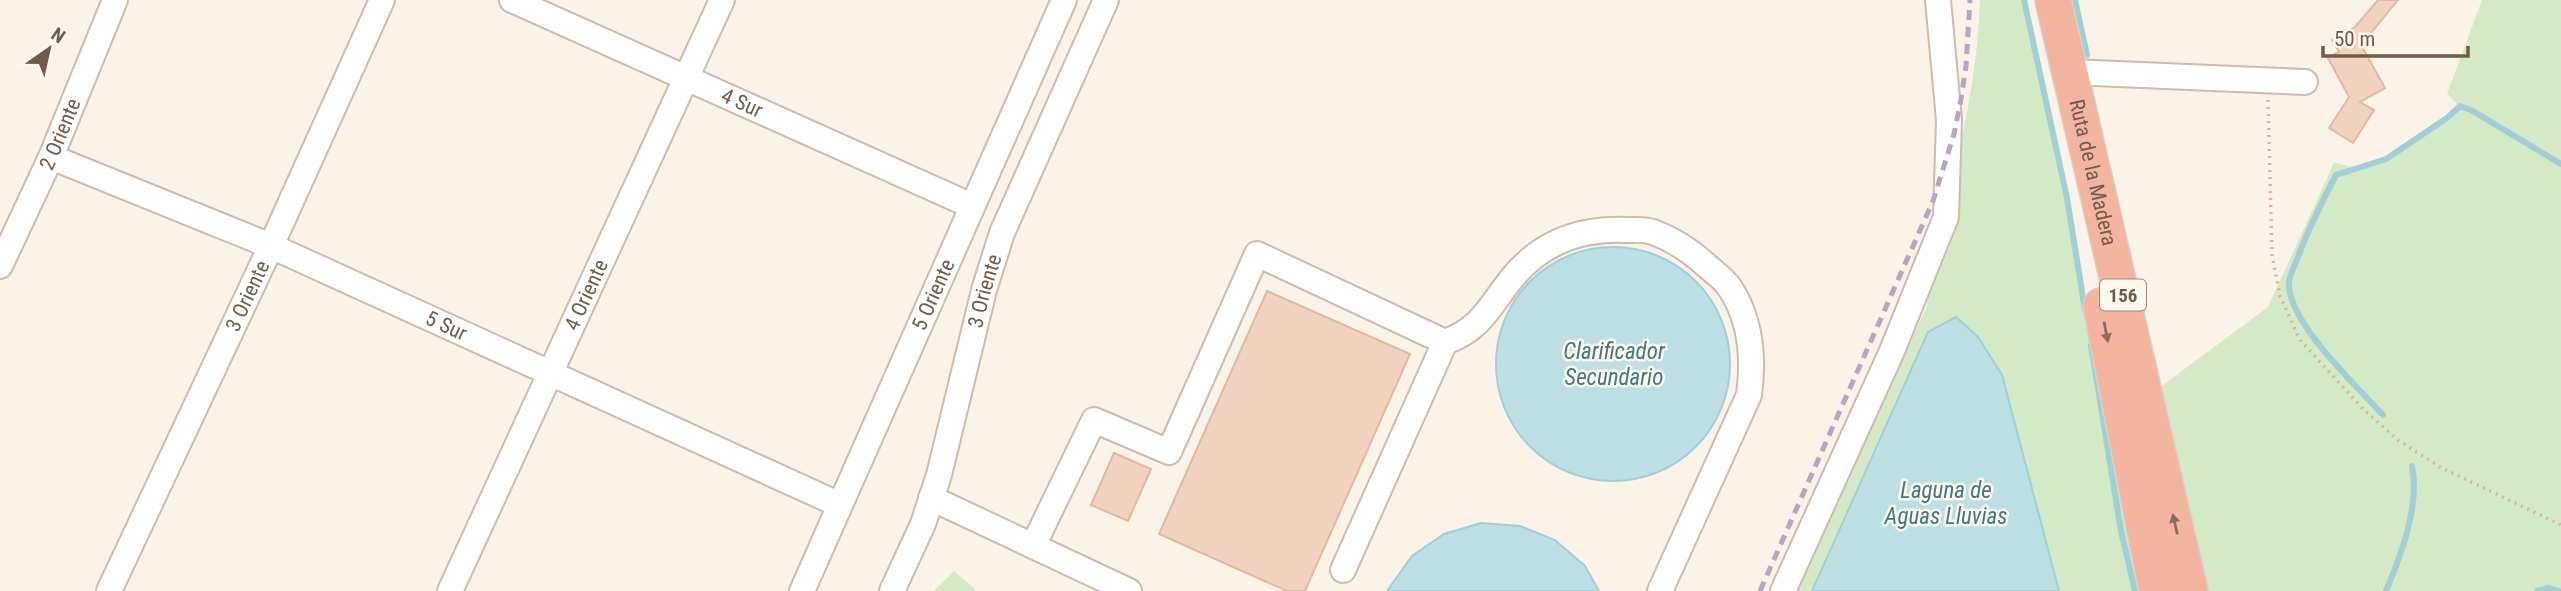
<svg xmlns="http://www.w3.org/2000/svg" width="2561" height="591" viewBox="0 0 2561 591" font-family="'Roboto Condensed',sans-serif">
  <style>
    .green { fill: #d4e9c5 }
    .water { fill: #bcdfe4; stroke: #a2ced6; stroke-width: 2 }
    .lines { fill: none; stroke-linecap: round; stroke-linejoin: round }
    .stream { stroke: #a2ced6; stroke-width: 6 }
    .building { fill: #f0d2bf; stroke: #e1b8a0; stroke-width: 2 }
    .minor-casing { stroke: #cdbbad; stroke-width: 28 }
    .highway-casing { stroke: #d8d1cd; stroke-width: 38 }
    .path { stroke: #d5b5a2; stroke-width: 3.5; stroke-dasharray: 2 5; stroke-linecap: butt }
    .minor { stroke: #fff; stroke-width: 24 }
    .highway { stroke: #f3b4a0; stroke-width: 35 }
    .rail { stroke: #b6a5c5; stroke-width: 5; stroke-dasharray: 10 7; stroke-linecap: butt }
    .oneway { fill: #8d6c5d }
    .labels { text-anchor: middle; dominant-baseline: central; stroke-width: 5; stroke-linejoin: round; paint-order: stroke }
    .shield { fill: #fef7ed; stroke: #9d897c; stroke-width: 2 }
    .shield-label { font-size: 19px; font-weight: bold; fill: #745a4c }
    .street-label { font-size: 21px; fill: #745a4c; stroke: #fef7ed }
    .water-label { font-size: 23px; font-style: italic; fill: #43777f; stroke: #fef7ed }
  </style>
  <rect width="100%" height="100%" fill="#fbf3e7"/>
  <path class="green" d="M1980,0H2027L2143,591H2059L2002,375L1928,332L1812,591H1798L1824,524L1890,388L1927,306V282C1950,189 1977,97 1980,0Z
    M2482,0H2561V591H2206L2159,388L2268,307L2334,163C2341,164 2349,167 2356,167C2383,167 2439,125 2460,107L2447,94Z
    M954,571L975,589V591H934Z"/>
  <path class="water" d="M1496 364a117 117 0 1 1 234 0a117 117 0 1 1-234 0Z
    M1956,317L1978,337L2002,375L2059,591H1812L1928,332Z
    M1481,523L1520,526L1555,540L1585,566L1599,591H1387L1412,556L1444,534Z"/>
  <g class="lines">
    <path class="stream" d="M2024,0L2067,198L2085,310
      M2075,0L2087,55
      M2091,345L2121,531L2135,591
      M2383,415C2357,386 2287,322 2289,282C2290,274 2295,265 2298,257C2308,229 2322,202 2336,175L2386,159L2447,118L2460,106L2471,110L2561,164
      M2386,591C2401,555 2420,506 2412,466
      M2537,591L2549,588L2559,591"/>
  </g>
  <path class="building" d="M2378,0H2398L2361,45L2385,88L2360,102L2374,110L2353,143L2329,128L2349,97L2328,58L2339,52L2332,40L2355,27Z
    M1267,291L1410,354L1305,591H1287L1159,534Z
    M1114,453L1151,469L1128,521L1091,505Z"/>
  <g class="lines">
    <defs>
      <g id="minor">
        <path id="s1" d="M512,0L972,206"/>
        <path d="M2071,72L2305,82"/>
        <path id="s2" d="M51,157L271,246L840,505"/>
        <path id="s3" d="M0,266L51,157L115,0"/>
        <path d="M1445,342C1482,329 1490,305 1513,277C1542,242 1581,228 1626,230C1634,230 1645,229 1653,232C1672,239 1692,252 1707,266C1714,272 1724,279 1730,288C1751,320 1754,358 1749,395L1660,591"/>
        <path d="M931,498L1129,591"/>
        <path d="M1033,546L1094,420L1169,452L1257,254L1445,342L1343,570"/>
        <path id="s4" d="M109,591L271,246L382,0"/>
        <path id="s5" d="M450,591L722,0"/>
        <path id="s6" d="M802,591L1064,0"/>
        <path id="s7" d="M892,591L923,524L939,475L984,290L1002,233L1106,0"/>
        <path d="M1783,591L1892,351L1946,217L1949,120L1938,0"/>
      </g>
      <g id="highway">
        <path id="s8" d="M2053,0L2190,591"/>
        <path d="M2101,306L2157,591"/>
      </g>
    </defs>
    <use href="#minor" class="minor-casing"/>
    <use href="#highway" class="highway-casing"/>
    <path class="path" d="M2268,100L2272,255L2280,296L2300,340L2363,409L2398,440L2440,467L2561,525"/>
    <use href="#minor" class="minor"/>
    <use href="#highway" class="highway"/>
    <path class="rail" d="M1760,591L1933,201L1954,134L1961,99L1966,66L1970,0"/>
  </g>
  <defs><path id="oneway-solid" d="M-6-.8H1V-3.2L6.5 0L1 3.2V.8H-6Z" transform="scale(1.75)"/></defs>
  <g class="oneway">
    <use href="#oneway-solid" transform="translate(2106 332) rotate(79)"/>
    <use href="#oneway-solid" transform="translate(2175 524) rotate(-103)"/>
  </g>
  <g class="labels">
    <rect class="shield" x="2100" y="279.5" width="46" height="31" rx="5"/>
    <g class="shield-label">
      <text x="2123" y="295">156</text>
    </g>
    <g class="street-label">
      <text stroke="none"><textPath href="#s1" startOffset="252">4 Sur</textPath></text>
      <text stroke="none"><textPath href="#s3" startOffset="145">2 Oriente</textPath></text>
      <text stroke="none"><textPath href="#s8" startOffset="177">Ruta de la Madera</textPath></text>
      <text stroke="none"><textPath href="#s7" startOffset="315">3 Oriente</textPath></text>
      <text stroke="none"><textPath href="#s6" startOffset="324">5 Oriente</textPath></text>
      <text stroke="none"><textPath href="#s4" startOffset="326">3 Oriente</textPath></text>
      <text stroke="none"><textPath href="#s5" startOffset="326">4 Oriente</textPath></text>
      <text stroke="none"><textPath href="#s2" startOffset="430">5 Sur</textPath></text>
    </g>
    <g class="water-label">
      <text x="1614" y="351">Clarificador<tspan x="1614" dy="26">Secundario</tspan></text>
      <text x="1946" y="490">Laguna de<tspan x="1946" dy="26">Aguas Lluvias</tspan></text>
    </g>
  </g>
  <g transform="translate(49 49) rotate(34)" stroke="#fef7ed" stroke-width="5" paint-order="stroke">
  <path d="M0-5L12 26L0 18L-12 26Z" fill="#745a4c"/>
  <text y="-10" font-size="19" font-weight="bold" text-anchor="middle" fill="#745a4c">N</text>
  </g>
  <path d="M2323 46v10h145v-10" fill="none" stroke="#745a4c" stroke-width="3.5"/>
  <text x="2334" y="46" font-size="21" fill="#745a4c" stroke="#fef7ed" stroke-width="5" paint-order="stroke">50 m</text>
</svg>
